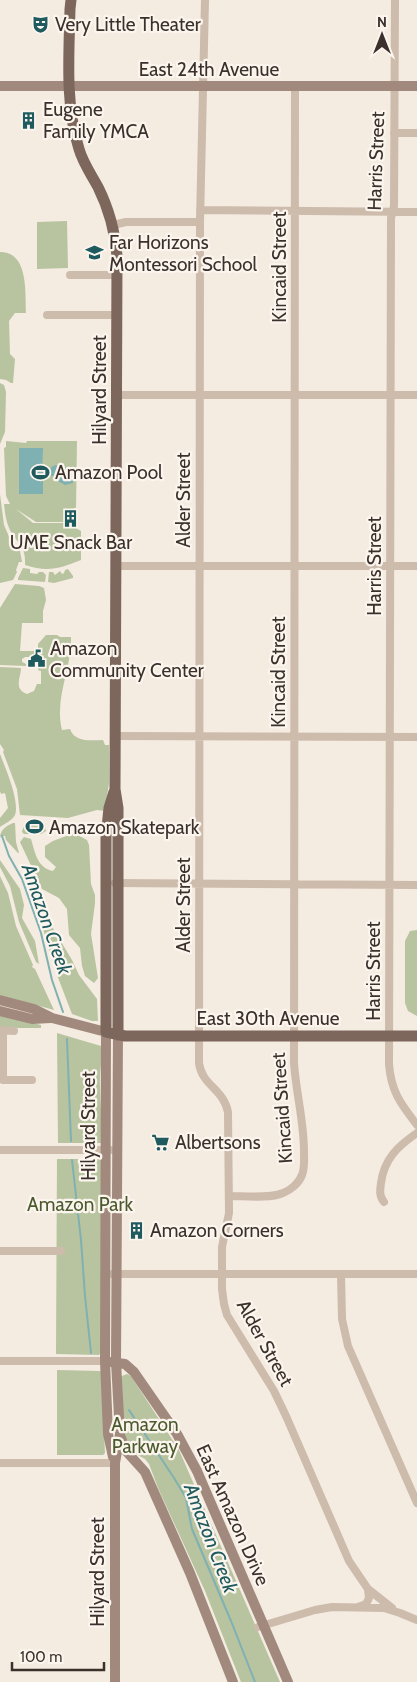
<svg xmlns="http://www.w3.org/2000/svg" width="417" height="1682" viewBox="0 0 417 1682" font-family="Cabin,sans-serif">
  <style>
    .green { fill: #b8c4a0 }
    .water { fill: #7fb0b2 }
    .lines { fill: none; stroke-linecap: round; stroke-linejoin: round }
    .stream { stroke: #7fb0b2; stroke-width: 2 }
    .street { stroke: #cdbbac; stroke-width: 8 }
    .secondary { stroke: #a18a7d; stroke-width: 10 }
    .primary { stroke: #7d675c; stroke-width: 11 }
    .labels { text-anchor: middle; dominant-baseline: central; stroke-width: 4.5; stroke-linejoin: round; paint-order: stroke }
    .poi-label { font-size: 19px; fill: #3b302b; stroke: #fbf5ee; text-anchor: start }
    .street-label { font-size: 19px; fill: #3b302b; stroke: #fbf5ee }
    .park-label { font-size: 19px; fill: #4a5a2e; stroke: #fbf5ee }
    .water-label { font-size: 20px; font-style: italic; fill: #1f5a5e; stroke: #fbf5ee }
  </style>
  <rect width="100%" height="100%" fill="#f4ebe1"/>
  <path class="green" d="M67,221L68,268L37,269V222Z
    M0,252C29,252 25,293 26,313H15L9,321L10,354L15,359L13,383H11L6,380L0,379Z
    M0,383L4,385L6,392L5,432L0,444Z
    M6,441L26,443L27,441H77L76,508H74V515H68L67,522H36L16,509L33,523H74L76,528L81,531V560C61,568 48,573 25,565C26,547 19,545 11,532C6,523 5,513 4,504H10L6,496L4,448L6,447Z
    M0,494L4,525L10,539L20,551L22,562H19L16,570L17,572L13,580L0,583Z
    M23,568L30,569V573L37,574L39,572H43L46,575L45,582L18,580V578Z
    M68,569L73,576V578L54,583L48,582L49,572H53L55,575L60,571L62,574L64,573L65,570Z
    M15,584L39,586L44,588L46,600L43,611V623H22L20,651H34V657H25L22,659V662L26,664V666L0,665V608Z
    M46,635H57L60,637H71C72,669 54,698 62,730L70,729C75,743 91,740 103,740L105,745H109V783L105,811L97,810L68,818L20,815L17,789L3,752L4,750L0,744V667L21,668C21,677 13,689 27,694L34,691L37,684H41V671L38,670V644Z
    M0,754C5,767 20,801 15,815C13,820 4,824 0,827V818L8,808L5,793L1,794L0,791Z
    M32,821L44,824L46,831L41,834H24L22,832C23,826 27,823 32,821Z
    M13,823H15L16,842L19,853H18L6,840L5,836H1L0,838C0,830 6,826 13,823Z
    M74,833L87,840L89,845L91,884L95,895V903L91,934L98,978L94,983L85,976L82,966L80,948L69,935L67,909L59,898L42,889L20,842L24,837L31,839C35,852 37,868 53,871L56,867L45,857V846L53,841Z
    M0,838V860L20,889L24,905L22,918L35,941L39,964L36,962L19,922L10,886L0,867Z
    M0,876L8,893L16,926L33,965L32,967L35,969L54,1010L0,995Z
    M48,920L72,960L79,975L97,999L98,1021H92L72,1014L57,975L43,929V924Z
    M417,930V1016L408,1011L405,1003V941L410,931Z
    M0,1014L41,1025V1028H0Z
    M57,1033L101,1046C103,1059 99,1073 100,1086C100,1105 103,1124 102,1143H58Z
    M57,1159H101V1352L99,1355L56,1354Z
    M57,1370L100,1371L101,1372L105,1453L103,1455H57Z
    M127,1374L131,1376L179,1450L280,1682H241L205,1591L158,1488L149,1464L145,1459L134,1453L125,1443L121,1379L122,1376Z"/>
  <path class="water" d="M19,448H43L42,472H43V494H19Z
    M56,465L60,467H73V478L67,479L73,480V483L65,485L58,481L57,478L61,473L56,476H51V467Z"/>
  <g class="lines">
    <path class="stream" d="M2,836L9,856L22,879L41,933L52,980L63,1012
      M67,1039L71,1141
      M72,1160L81,1240L85,1296L91,1353
      M129,1410L174,1478L186,1498L192,1529L231,1621L255,1682"/>
    <path class="street" d="M205,0L200,222L199,1063C202,1086 223,1088 228,1112L229,1213L222,1247V1289L224,1304L227,1315L274,1391L286,1416L349,1561L368,1589L369,1598L366,1604L358,1607
      M395,0L394,206L391,218L389,1064C391,1092 401,1104 417,1125
      M394,133H417
      M200,210L417,212
      M113,225L126,222H200
      M70,275H117
      M47,315H116
      M117,395H417
      M116,566H417
      M116,736L417,737
      M115,883L417,885
      M0,1030L14,1031
      M3,1030V1080H32
      M0,1150H110
      M229,1196C244,1196 269,1199 283,1193C291,1190 299,1183 302,1175C305,1167 304,1159 304,1152C304,1121 296,1093 294,1063L295,87
      M384,1202C379,1196 380,1190 381,1183C384,1159 398,1146 417,1133
      M0,1251H61
      M112,1274H417
      M341,1274L342,1319L348,1346L417,1503
      M0,1361H105
      M0,1463H115
      M368,1589L392,1608
      M258,1627L315,1610L332,1607L384,1608L400,1613L417,1620"/>
    <path class="secondary" d="M0,86H417
      M0,1000L34,1009L52,1018L106,1032L105,1361L108,1434L113,1457
      M0,1011L32,1019L51,1018
      M111,1362L125,1364L134,1372L177,1434L197,1471L288,1682
      M120,1435L126,1451L145,1472L190,1573L233,1682
      M115,1682V1463L120,1434L116,1362L118,1035"/>
    <path class="primary" d="M71,0L70,9C69,55 65,105 79,149C83,163 91,174 98,187C109,209 115,231 117,256L115,789L118,808V1035
      M114,792L109,808L106,837V1032L125,1036H417"/>
  </g>
  <defs>
    <symbol id="theatre-bare" viewBox="-9 -9 18 18"><path d="M-5-5.5Q0-4 5-5.5V0Q5 5 0 6Q-5 5-5 0ZM-3.3-2.5H-1v1.5H-3.3ZM1-2.5H3.3v1.5H1ZM-2.8 1Q0 5.5 2.8 1Z" fill="#1f5a5e" stroke="#fbf5ee" stroke-width="2.5" paint-order="stroke"/></symbol>
    <symbol id="building-bare" viewBox="-9 -9 18 18"><path d="M-4-6H4V6H1V3H-1V6H-4ZM-2.5-4.3h1.7v1.8h-1.7ZM.8-4.3h1.7v1.8H.8ZM-2.5-1h1.7V.8h-1.7ZM.8-1h1.7V.8H.8Z" fill="#1f5a5e" stroke="#fbf5ee" stroke-width="2.5" paint-order="stroke"/></symbol>
    <symbol id="school-bare" viewBox="-9 -9 18 18"><path d="M0-5L7-2L0 1L-7-2ZM-4 1L0 2.5L4 1V4Q0 6-4 4Z" fill="#1f5a5e" stroke="#fbf5ee" stroke-width="2.5" paint-order="stroke"/></symbol>
    <symbol id="stadium-bare" viewBox="-9 -9 18 18"><path d="M0-5a6.5 5 0 1 0 0 10a6.5 5 0 1 0 0-10ZM-3.5-1.8h7v3.6h-7Z" fill="#1f5a5e" stroke="#fbf5ee" stroke-width="2.5" paint-order="stroke"/></symbol>
    <symbol id="civic-bare" viewBox="-9 -9 18 18"><path d="M-.6-6.5H3V-4.5H.6V-3L4-1V1h2V6H-6V1h2V-1L-.6-3ZM-1.2 2.5V6h2.4V2.5Z" fill="#1f5a5e" stroke="#fbf5ee" stroke-width="2.5" paint-order="stroke"/></symbol>
    <symbol id="supermarket-bare" viewBox="-9 -9 18 18"><path d="M-6-5.5h2.5l.6 2H6L4.5 2H-2.5L-4.4-4H-6ZM-1.5 3.2a1.3 1.3 0 1 0 .1 0ZM3 3.2a1.3 1.3 0 1 0 .1 0Z" fill="#1f5a5e" stroke="#fbf5ee" stroke-width="2.5" paint-order="stroke"/></symbol>
  </defs>
  <g fill-rule="evenodd">
    <use href="#theatre-bare" x="28" y="12" width="25" height="25"/>
    <use href="#building-bare" x="16" y="108" width="25" height="25"/>
    <use href="#school-bare" x="82" y="240" width="25" height="25"/>
    <use href="#stadium-bare" x="28" y="460" width="25" height="25"/>
    <use href="#building-bare" x="58" y="506" width="25" height="25"/>
    <use href="#civic-bare" x="24" y="646" width="25" height="25"/>
    <use href="#stadium-bare" x="22" y="814" width="25" height="25"/>
    <use href="#supermarket-bare" x="148" y="1130" width="25" height="25"/>
    <use href="#building-bare" x="124" y="1218" width="25" height="25"/>
  </g>
  <g class="labels">
    <g class="poi-label">
      <text x="55" y="24">Very Little Theater</text>
      <text x="43" y="109">Eugene<tspan x="43" dy="22">Family YMCA</tspan></text>
      <text x="109" y="242">Far Horizons<tspan x="109" dy="22">Montessori School</tspan></text>
      <text x="55" y="472">Amazon Pool</text>
      <text x="71" y="542" text-anchor="middle">UME Snack Bar</text>
      <text x="50" y="648">Amazon<tspan x="50" dy="22">Community Center</tspan></text>
      <text x="49" y="827">Amazon Skatepark</text>
      <text x="175" y="1142">Albertsons</text>
      <text x="150" y="1230">Amazon Corners</text>
    </g>
    <g class="street-label">
      <text x="209" y="69">East 24th Avenue</text>
      <text transform="translate(376 161) rotate(-88)">Harris Street</text>
      <text transform="translate(279 267) rotate(-90)">Kincaid Street</text>
      <text transform="translate(99 390) rotate(-90)">Hilyard Street</text>
      <text transform="translate(183 500) rotate(-90)">Alder Street</text>
      <text transform="translate(374 566) rotate(-90)">Harris Street</text>
      <text transform="translate(278 672) rotate(-90)">Kincaid Street</text>
      <text transform="translate(183 905) rotate(-90)">Alder Street</text>
      <text transform="translate(373 971) rotate(-90)">Harris Street</text>
      <text x="268" y="1018">East 30th Avenue</text>
      <text transform="translate(282 1108) rotate(-94)">Kincaid Street</text>
      <text transform="translate(88 1126) rotate(-90)">Hilyard Street</text>
      <text transform="translate(265 1343) rotate(61)">Alder Street</text>
      <text transform="translate(233 1515) rotate(66)">East Amazon Drive</text>
      <text transform="translate(97 1572) rotate(-90)">Hilyard Street</text>
    </g>
    <g class="park-label">
      <text x="80" y="1204">Amazon Park</text>
      <text x="145" y="1424">Amazon<tspan x="145" dy="22">Parkway</tspan></text>
    </g>
    <g class="water-label">
      <text transform="translate(47 919) rotate(71)">Amazon Creek</text>
      <text transform="translate(211 1538) rotate(69)">Amazon Creek</text>
    </g>
  </g>
  <g transform="translate(382 35)" stroke="#fbf5ee" stroke-width="4" paint-order="stroke">
  <path d="M0-4L9 19L0 12L-9 19Z" fill="#3b302b"/>
  <text y="-8" font-size="14" font-weight="bold" text-anchor="middle" fill="#3b302b">N</text>
  </g>
  <path d="M12 1662v8h92v-8" fill="none" stroke="#3b302b" stroke-width="2.5"/>
  <text x="20" y="1662" font-size="15" fill="#3b302b" stroke="#fbf5ee" stroke-width="4" paint-order="stroke">100 m</text>
</svg>
